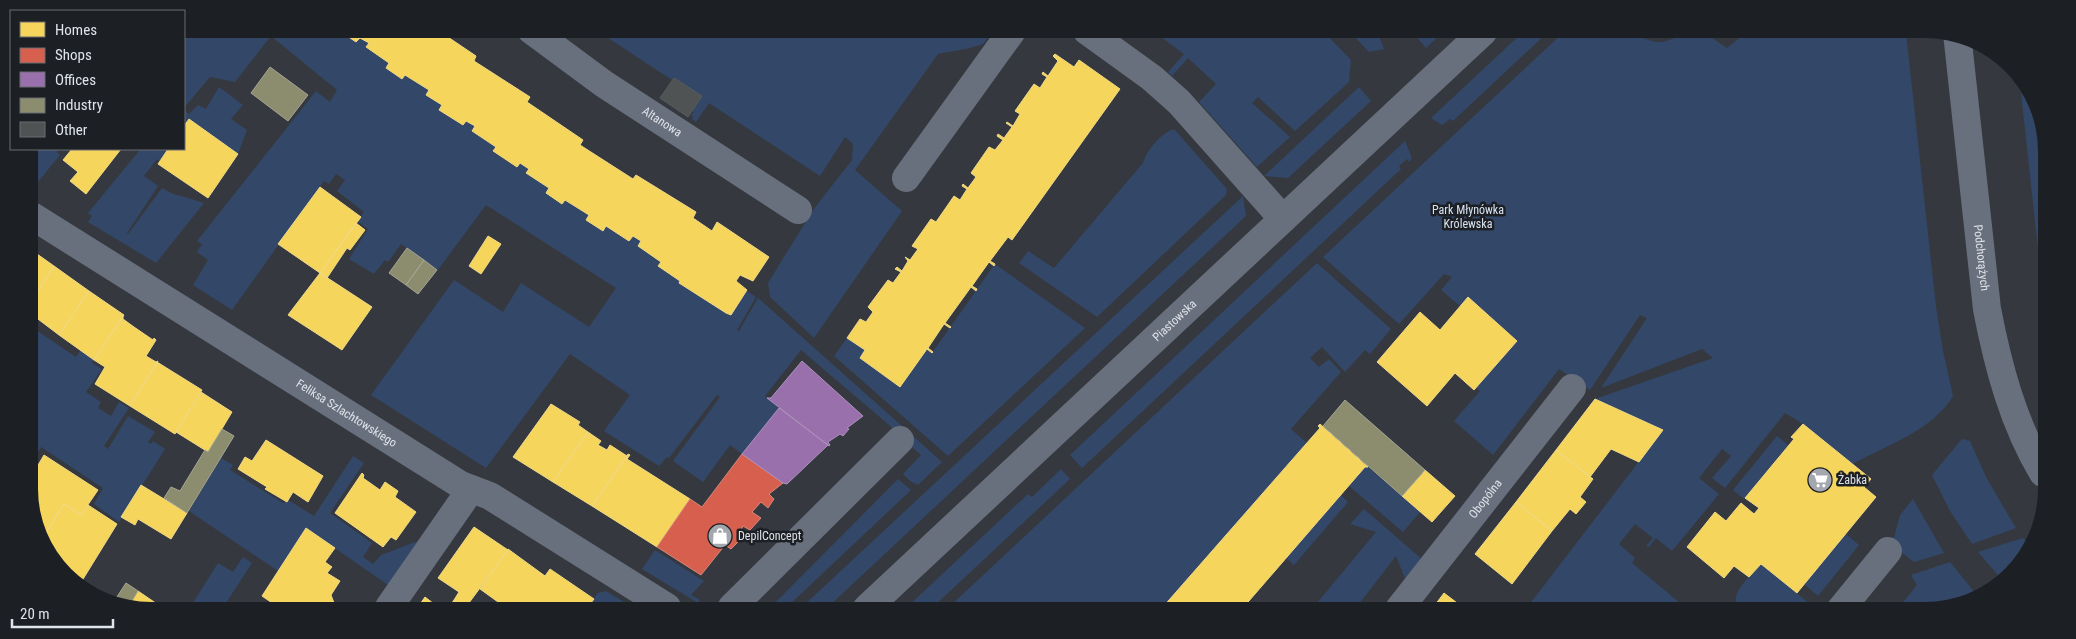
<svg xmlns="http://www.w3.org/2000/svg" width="2076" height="639" viewBox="0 0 2076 639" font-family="'Roboto Condensed',sans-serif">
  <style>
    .green { fill: #334768 }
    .homes { fill: #f6d55c; stroke: #efd987 }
    .shops { fill: #d6604d; stroke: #d9877c }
    .offices { fill: #9970ab; stroke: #ae92be }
    .industry { fill: #8c8c6e; stroke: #a5a693 }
    .building { fill: #505354; stroke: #595c5c }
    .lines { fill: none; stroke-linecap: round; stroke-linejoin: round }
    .minor { stroke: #68707d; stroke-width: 28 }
    .labels { text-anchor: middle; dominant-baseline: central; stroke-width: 5; stroke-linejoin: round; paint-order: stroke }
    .street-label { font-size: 12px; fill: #dfe3ea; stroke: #1c1f24 }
    .park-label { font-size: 12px; fill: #d8e2f2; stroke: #1c1f24 }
    .poi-label { font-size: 12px; fill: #dfe3ea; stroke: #1c1f24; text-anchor: start }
  </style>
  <rect width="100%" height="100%" fill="#35393f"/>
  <path class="green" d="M201,29H325L330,32L333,29H337L356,42L360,38L369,43L366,48L389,63L386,68L402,79L405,75L429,90L442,105L439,110L463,125L466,121L475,126L472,131L496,147L493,152L516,167L520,163L529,169L526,173L549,188L546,193L562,204L565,200L589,215L586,220L602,231L606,226L629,241L633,236L641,241L661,262L658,266L731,315L747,291L756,297L737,330L739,331L758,298L902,426L896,431L801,350L765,396L779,408L742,454L730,445L703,482L673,461L720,397L717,395L669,458L667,457L659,466L604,431L630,395L570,354L486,468L371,395L454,280L503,312L521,283L589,327L616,288L486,205L437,271L401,244L388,262L385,260L374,274L349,259L368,229L357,221L364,212L337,191L345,180L336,174L329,184L324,181L232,310L193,285L208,260L197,252L202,244L197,241L316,91L330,102L337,90L271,36L235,82L210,77L184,108V30L194,38Z
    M596,30L992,31L983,44L970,48L938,54L855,170L902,211L814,338L770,297L768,283L813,210L852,160L853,144L845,137L820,176L709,103L696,122L692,119L693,117L691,115L694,112L692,111L701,96L674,78L672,80Z
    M1153,31H1323L1351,60L1349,82L1295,131L1258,97L1252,103L1290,137L1257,167L1199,102L1216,84L1188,58L1172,76L1168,72L1184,54Z
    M1349,31L1377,32L1384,49L1369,52Z
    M1419,32H1443L1426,48L1415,35Z
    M1523,32H1548L1453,121L1450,119L1442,125L1431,118Z
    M1564,32H1624L1655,42H1663L1694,32H1703L1727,48L1742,36L1774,32L1906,33L1936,307L1943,351L1953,396C1933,430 1886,446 1852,464L1803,424L1785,413L1725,488L1712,478L1731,456L1722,449L1699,478L1719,494L1672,551L1656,538L1649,547L1646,546L1653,538L1635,524L1619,544L1635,558L1632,563L1687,609L1671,608L1669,609H1609L1603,604L1599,609H1526L1663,430L1595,399L1713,358L1702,349L1601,388L1647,318L1640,315L1590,390L1559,369L1493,455L1454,421L1480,391L1476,388L1517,340L1468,298L1460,306L1441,290L1452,277L1444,274L1399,324L1323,257Z
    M2019,74L2045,127L2044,305Z
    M219,87L243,105L231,119L247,130L238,154L189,119L184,126V110L189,114L198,105L206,109Z
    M1359,87L1371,101L1288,178L1264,176Z
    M1174,129L1227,189L1226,195L1097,317L1019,263L1028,251L1054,268L1143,163C1147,150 1161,133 1174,129Z
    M1405,141L1412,158L1409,162L1407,159L1399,166L1401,169L1082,468L1070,455Z
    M29,149H60L57,152L60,155L33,188L29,185Z
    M136,149H168L160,161L157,159L144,176L158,186L127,233L128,234L162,188L171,193L204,203L156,263L88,222L92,216L88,213L139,151Z
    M1243,196L1246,216L827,608H801Z
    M1317,263L1391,329L1370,354L1365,350L1345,372L1322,347L1310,358L1319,367L1329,359L1341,372L1291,429L1307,443L1162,608H948Z
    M995,264L1085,328L948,456L834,356L847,338L865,350L860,358L900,387L927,349L932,353Z
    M30,326L76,357L81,350L94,360L92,363L102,369L86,392L101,402L98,408L111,416L119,402L129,408L104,446L108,449L128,416L155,432L148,442L151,444L153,441L165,449L119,522L94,504L103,488L41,447L31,464Z
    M905,429L942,462L918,485L910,481L903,474L921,455L907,443Z
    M1777,436L1788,445L1744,499L1733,490Z
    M1962,439L1970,441L1987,479L2016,528L1972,544L1950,511L1932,475Z
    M353,456L364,463L330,513L372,543L363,557L373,564L381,555L418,541L388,585L306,528L278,571L189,511L221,458L233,465L230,470L283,503L288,500L314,516Z
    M1365,467H1368L1420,512L1403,532L1349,486Z
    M1061,469L1070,479L932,608H906L1028,494L1032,497Z
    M898,479L911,490L786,608H770Z
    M1341,495L1348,502L1294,565L1286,558Z
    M1913,499L1944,553L1914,562L1892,545L1900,515Z
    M1364,509L1424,561L1407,583L1396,556L1355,609H1312L1376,532L1350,524Z
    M1846,534L1859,545L1818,596L1804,584Z
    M2023,538L2031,548L2027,556L2003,581L1978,552Z
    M655,550L704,581L691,595L700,600L698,603L642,569Z
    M243,557L252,563L224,606H191L218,563L233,572Z
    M1950,562L1976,594L1933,610H1897L1917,585L1911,575Z
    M1761,564L1811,605L1807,610H1738C1728,593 1751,576 1761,564Z
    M606,591L632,607H588L598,593Z"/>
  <path class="homes" d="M337,29H436L476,56L474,61L530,97L527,102L583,140L580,145L633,179L636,175L696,212L693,218L712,231L717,222L769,257L753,281L740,275L736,281L747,290L731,315L726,313L679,283L680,281L658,266L661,262L638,246L641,241L633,236L629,241L606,226L603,231L586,220L589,215L565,200L562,204L546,193L549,188L526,173L529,169L520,163L517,167L493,151L496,147L472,131L475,126L466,121L463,125L439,110L442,105L426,95L429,90L405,75L402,79L386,68L389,63L366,47L369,43L360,38L356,42Z
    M1055,54L1074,67L1079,60L1120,89L1012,240L1008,237L990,261L995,264L994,266L989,262L972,286L977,289L976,291L971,287L945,323L951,327L950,328L944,324L928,348L933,352L932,353L927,349L900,387L860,358L865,350L847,338L860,319L866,322L873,312L868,307L888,280L893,283L901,272L895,269L897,267L902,271L908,261L905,257L910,260L918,249L912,246L931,219L936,222L954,196L960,200L967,189L962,186L963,184L968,188L976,177L971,173L989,147L995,150L1003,140L997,136L998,134L1004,138L1012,127L1006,123L1007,122L1013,126L1020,114L1015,111L1034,84L1040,88L1047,77L1042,74L1043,72L1048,76L1058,61L1053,56Z
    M189,119L238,154L208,198L158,164L168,149H184V126Z
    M72,149H121L86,194L70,181L78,172L63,160Z
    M320,187L361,217L320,273L278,244Z
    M356,223L365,230L350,250L347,248L327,278L320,273Z
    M488,236L501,244L481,274L469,266Z
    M30,249L54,266L30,303Z
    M54,266L89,291L59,335L30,313V303Z
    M320,273L372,307L342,350L288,315Z
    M89,291L124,315L94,360L59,335Z
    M1468,297L1517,341L1474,390L1455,373L1427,406L1377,362L1420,312L1440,330Z
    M123,316V319L134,327L153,340L154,338L156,340L146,356L156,362L158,361L130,406L95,384L105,367L94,360Z
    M157,362L202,390L175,434L130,406Z
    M201,392L232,412L208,452L176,432Z
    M1595,399L1663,430L1639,462L1611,449L1590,477L1556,450Z
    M551,404L580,422L578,425L588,432L553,482L513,457Z
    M1320,424L1368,467H1365L1242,609L1162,608L1320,428L1318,426Z
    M1803,424L1871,479L1864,487L1876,497L1797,593L1761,564L1749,577L1734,566L1724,578L1687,547L1715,512L1726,521L1741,503L1754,514L1759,508L1745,498L1794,439L1791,437Z
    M588,432L601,441L598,445L607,450L610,445L627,456L592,506L553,482Z
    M266,440L323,476L308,502L293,492L287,502L265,489L267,487L238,469L245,457L252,461Z
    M1556,450L1593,479L1580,497L1586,502L1576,514L1570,509L1552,531L1516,502Z
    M628,454L630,455L627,459L690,499L657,547L592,506Z
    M44,455L98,490L81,515L64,504L44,536L31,512V477Z
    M1425,470L1455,496L1432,522L1402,496Z
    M362,473L364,475L363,478L380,490L385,482L398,491L395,497L416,512L396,540L391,537L383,547L335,513Z
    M141,485L187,513L171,539L138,519L135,525L121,517Z
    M1516,502L1552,531L1512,584L1475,554Z
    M64,504L81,515L88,505L117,524L80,584L64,574L44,536Z
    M474,527L508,550L466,607L454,600L459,592L438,578Z
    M306,528L335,548L325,562L332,567L327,573L340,581L331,595L334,603L332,607H278L262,596Z
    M508,549L545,576L550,569L594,599L588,607H505L480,589Z
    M138,591L160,606H129Z
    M1444,593L1465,609H1432Z
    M425,597L438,607L441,603L445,607H418Z
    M454,600L466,607H449Z"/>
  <path class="shops" d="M742,454L783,483L769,494L774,499L768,508L761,502L752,512L761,518L750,530L743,526L740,532L743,537L731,549L725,545L701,575L657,547L690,499L702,507Z"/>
  <path class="offices" d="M802,361L863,416L847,428L849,429L843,436L840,434L828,442L830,445L829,446L767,398H771Z
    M779,408L828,445L787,484L783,483L742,454Z"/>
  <path class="industry" d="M1741,32H1774L1742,36Z
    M270,67L308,95L288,121L251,93Z
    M407,248L424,260L406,285L389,273Z
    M424,260L437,270L418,294L406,285Z
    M1345,400L1425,470L1402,496L1323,426Z
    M222,429L234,436L187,513L164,498L171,487L180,491L205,450L208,452Z
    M126,583L138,591L129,606H119L113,603Z"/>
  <path class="building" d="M674,78L702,96L688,117L660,98Z"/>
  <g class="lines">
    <g class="minor">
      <path id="s1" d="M531,30L604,84L798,210"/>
      <path d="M1087,31L1152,78L1179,102L1283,219"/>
      <path id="s2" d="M1957,33L1987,309C1998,366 2013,423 2043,473"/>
      <path d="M906,178L1012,31"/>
      <path id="s3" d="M29,214L461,485L490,496L667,607"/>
      <path d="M389,607L471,489"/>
      <path d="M732,607L900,440"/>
      <path id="s4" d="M867,608L1483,32"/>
      <path id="s5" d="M1399,609L1572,388"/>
      <path d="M1840,610L1888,551"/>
    </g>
  </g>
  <defs>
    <symbol id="supermarket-disc" viewBox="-11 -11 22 22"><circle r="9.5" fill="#a4a8ae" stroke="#1c1f24"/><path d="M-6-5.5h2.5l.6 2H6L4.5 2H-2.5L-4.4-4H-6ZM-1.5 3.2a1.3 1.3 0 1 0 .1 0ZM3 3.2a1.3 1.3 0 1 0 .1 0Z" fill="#fff"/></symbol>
    <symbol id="shop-disc" viewBox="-11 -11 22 22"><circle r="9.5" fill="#a4a8ae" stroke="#1c1f24"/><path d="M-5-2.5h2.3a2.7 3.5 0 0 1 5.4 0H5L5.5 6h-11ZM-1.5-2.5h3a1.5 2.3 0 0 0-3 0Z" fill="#fff"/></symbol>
  </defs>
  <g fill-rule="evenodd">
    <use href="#supermarket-disc" x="1806" y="466" width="28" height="28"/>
    <use href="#shop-disc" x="706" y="522" width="28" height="28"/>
  </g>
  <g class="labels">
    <g class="street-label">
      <text stroke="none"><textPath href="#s1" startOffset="160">Altanowa</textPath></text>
      <text stroke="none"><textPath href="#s2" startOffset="226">Podchorążych</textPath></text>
      <text stroke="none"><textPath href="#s4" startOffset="421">Piastowska</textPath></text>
      <text stroke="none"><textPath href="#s3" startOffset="375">Feliksa Szlachtowskiego</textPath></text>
      <text stroke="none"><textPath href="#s5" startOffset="140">Obopólna</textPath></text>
    </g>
    <g class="park-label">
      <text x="1468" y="210">Park Młynówka<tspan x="1468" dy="14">Królewska</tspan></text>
    </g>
    <g class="poi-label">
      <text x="1838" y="480">Żabka</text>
      <text x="738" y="536">DepilConcept</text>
    </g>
  </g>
  <path d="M0 0H2076V639H0ZM151 38H1925A113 113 0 0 1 2038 151V489A113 113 0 0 1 1925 602H151A113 113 0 0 1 38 489V151A113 113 0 0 1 151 38Z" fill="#1c1f24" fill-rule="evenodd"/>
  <rect x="10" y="10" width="175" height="140" fill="#1c1f24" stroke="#6a6d73"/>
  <rect x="20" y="22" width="25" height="15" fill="#f6d55c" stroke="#6a6d73"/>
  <text x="55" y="35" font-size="15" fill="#dfe3ea">Homes</text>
  <rect x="20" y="48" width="25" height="15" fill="#d6604d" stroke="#6a6d73"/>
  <text x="55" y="60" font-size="15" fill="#dfe3ea">Shops</text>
  <rect x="20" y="72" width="25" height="15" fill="#9970ab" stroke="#6a6d73"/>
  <text x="55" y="85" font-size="15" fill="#dfe3ea">Offices</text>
  <rect x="20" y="98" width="25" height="15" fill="#8c8c6e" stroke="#6a6d73"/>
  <text x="55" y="110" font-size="15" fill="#dfe3ea">Industry</text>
  <rect x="20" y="122" width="25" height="15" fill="#505354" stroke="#6a6d73"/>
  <text x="55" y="135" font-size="15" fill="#dfe3ea">Other</text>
  <path d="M12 619v8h101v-8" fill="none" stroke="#dfe3ea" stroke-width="2.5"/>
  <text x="20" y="619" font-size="15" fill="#dfe3ea" stroke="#1c1f24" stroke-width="4" paint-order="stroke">20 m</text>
</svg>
